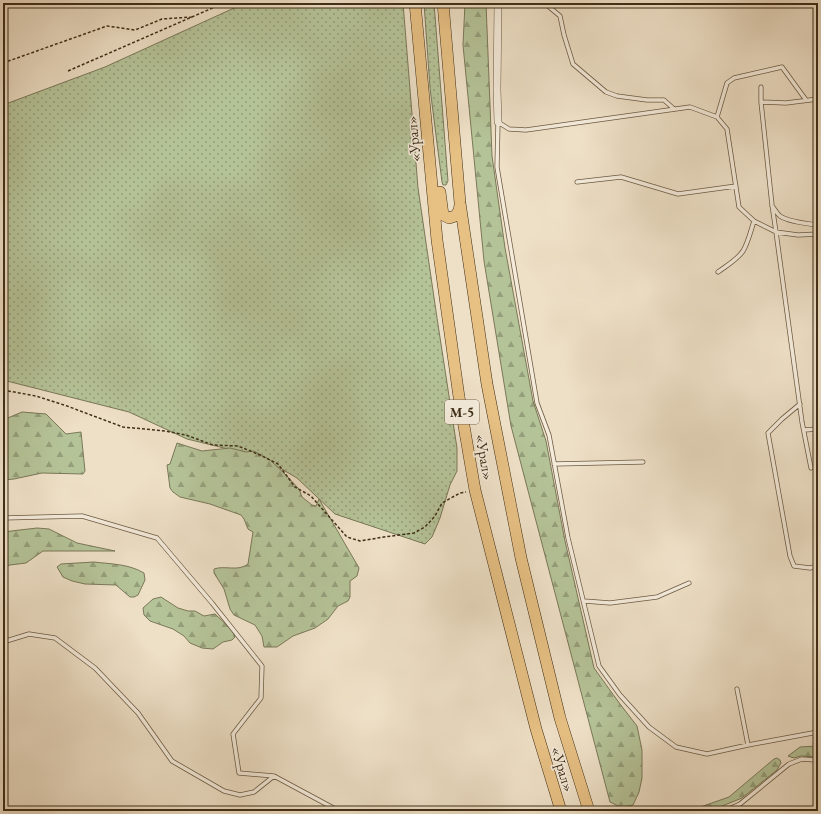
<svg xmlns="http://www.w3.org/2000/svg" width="821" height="814" viewBox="0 0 821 814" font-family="'EB Garamond',serif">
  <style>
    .grass { fill: url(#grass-dots); stroke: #7a7858 }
    .forest { fill: url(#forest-firs); stroke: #7a7858 }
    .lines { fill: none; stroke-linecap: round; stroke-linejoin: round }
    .service-casing { stroke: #6c5a43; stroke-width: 5 }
    .minor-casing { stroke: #6c5a43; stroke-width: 8 }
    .primary-casing { stroke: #402e17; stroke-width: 12 }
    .path { stroke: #402e17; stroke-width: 1.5; stroke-dasharray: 3 2; stroke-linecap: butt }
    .service { stroke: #f4ebdb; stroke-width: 3.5 }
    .minor { stroke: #f4ebdb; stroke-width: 7 }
    .primary { stroke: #e7c084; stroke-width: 11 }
    .labels { text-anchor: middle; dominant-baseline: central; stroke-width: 3; stroke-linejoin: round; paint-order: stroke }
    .shield { fill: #f4ebdb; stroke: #766752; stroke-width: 1 }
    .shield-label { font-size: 14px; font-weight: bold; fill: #402e17 }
    .street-label { font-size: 15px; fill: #402e17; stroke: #f4ebdb }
  </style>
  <defs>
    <pattern id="grass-dots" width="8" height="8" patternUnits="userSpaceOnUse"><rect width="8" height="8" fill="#b5c398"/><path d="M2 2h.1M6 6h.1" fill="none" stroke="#959f7b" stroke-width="1.8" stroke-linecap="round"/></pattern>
    <pattern id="forest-firs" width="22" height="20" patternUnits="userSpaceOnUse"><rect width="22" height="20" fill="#b5c398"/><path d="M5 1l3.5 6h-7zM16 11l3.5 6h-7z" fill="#959f7b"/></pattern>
  </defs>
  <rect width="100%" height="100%" fill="#eee0c7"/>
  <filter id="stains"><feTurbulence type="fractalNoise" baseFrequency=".005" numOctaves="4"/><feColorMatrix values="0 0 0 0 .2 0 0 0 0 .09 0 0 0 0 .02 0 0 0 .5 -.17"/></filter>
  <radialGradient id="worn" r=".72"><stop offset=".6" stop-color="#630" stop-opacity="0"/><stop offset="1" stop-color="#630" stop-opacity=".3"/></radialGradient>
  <path class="grass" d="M245,3H403L418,188L437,318L457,448V471L450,485L440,518L432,537L425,544L335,514L297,478L261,457L187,439L129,412L3,380V105L105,67Z
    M424,3H434L448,181L446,185H443L442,182L430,88Z"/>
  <path class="forest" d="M465,3H486L492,156L505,248L533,401L546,441L565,541L594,668L620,704L637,726L642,750V778L639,792L633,805L620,807L610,802L511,426L484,261L463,45Z
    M22,412L46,414L66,434L81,432L85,471L83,474L42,473L14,479L3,480V420Z
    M177,443L202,451L230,448L246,452L254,451L270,460L286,475L299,489L302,497L312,505L316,506L319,499L359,568L357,576L350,581V597L348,601L338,606L328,619L315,628L293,636L277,647H264L262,636L255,625L234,615L230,609L224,589L214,573V569C225,565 238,572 248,564L253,532L248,529L244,519L241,515L210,504L180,497L173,492L170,488L167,465L170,464Z
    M37,528L49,529L77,543L115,551H43L26,563L10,565L3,567V532Z
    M94,562C111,564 129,564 144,573L145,580L138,595L134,597H130L116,585L85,584L72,581L63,577L57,567L61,564Z
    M161,597L178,608L188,611H195L204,616L215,614L232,630L235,637L232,640L223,642L213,649L202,648L190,643L184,636L173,629L150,621L144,615L143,608L153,599Z
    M818,746V757L801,756L794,758L788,756L800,747Z
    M777,758L780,760L781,763L777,770L742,798L715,809L708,811H689L729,797L774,759Z"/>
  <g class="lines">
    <defs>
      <path id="service" d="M545,3L548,6L560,16L564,35L573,64L606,92L617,96L647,100H664L674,109
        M548,6L558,3
        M761,87V102L786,103L818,99
        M761,102L772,205L776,232L802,422L811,468
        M717,117L727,83L734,78L782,67L806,100
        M577,182L621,177L678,194L736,186
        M772,206C775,209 777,214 780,216C787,221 809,224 818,225
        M818,234L798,235L776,232L754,221L739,207L727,129L717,117L690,107L526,130L509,129L498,122L497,167L537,403L549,435L568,538L599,666L620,695L649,727L676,747L707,754L748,745L818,732
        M718,272C726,266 737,260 743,251C748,243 751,230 754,221
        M800,404L782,419L768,433L790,556L794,566L810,568L818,566
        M804,430L818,429
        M554,464L643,462
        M3,518L82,516L157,538L212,603L262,666L261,698L233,734L239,773L274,776
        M584,601L610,603L657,597L689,583
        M3,642L29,634L55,638L95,668L138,713L172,761L224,791L240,795L254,792L274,776L339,811
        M737,689L748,745
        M724,811L740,804L789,764L802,759L815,760L818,762
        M811,811L818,808"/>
      <path id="minor" d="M498,3L497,89L498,122"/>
      <path id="primary" d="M415,3L437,240L459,397L475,490L536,729L561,811
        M443,3L460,203L487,384L521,558L560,718L589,811
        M440,192L443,215L449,218L455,216L459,211L460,205"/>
    </defs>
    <use href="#service" class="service-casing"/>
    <use href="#minor" class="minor-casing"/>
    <use href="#primary" class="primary-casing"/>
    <path class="path" d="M3,63L107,26L135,30L162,19L192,17
      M68,71L224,3
      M3,390L36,396L67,406L123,427L165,431L186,435L213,445L238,446L260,455L278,464L295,487L311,496L347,537L360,541L384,537L414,533L425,527L435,516L442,503L460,493L466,492"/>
    <use href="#service" class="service"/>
    <use href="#minor" class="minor"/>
    <use href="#primary" class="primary"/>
  </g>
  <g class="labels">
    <rect class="shield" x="445" y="400" width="34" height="24" rx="3"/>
    <g class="shield-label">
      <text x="462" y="412">М-5</text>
    </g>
    <g class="street-label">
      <text transform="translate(413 139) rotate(-95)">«Урал»</text>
      <text transform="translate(485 457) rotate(80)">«Урал»</text>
      <text transform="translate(563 769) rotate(73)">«Урал»</text>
    </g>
  </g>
  <rect width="821" height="814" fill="none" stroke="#eee0c7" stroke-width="16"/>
  <rect x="4" y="4" width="813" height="806" fill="none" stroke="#402e17" stroke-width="2"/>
  <rect x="8" y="8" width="805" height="798" fill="none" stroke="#402e17"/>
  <rect width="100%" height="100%" filter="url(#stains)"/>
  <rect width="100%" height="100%" fill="url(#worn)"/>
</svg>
